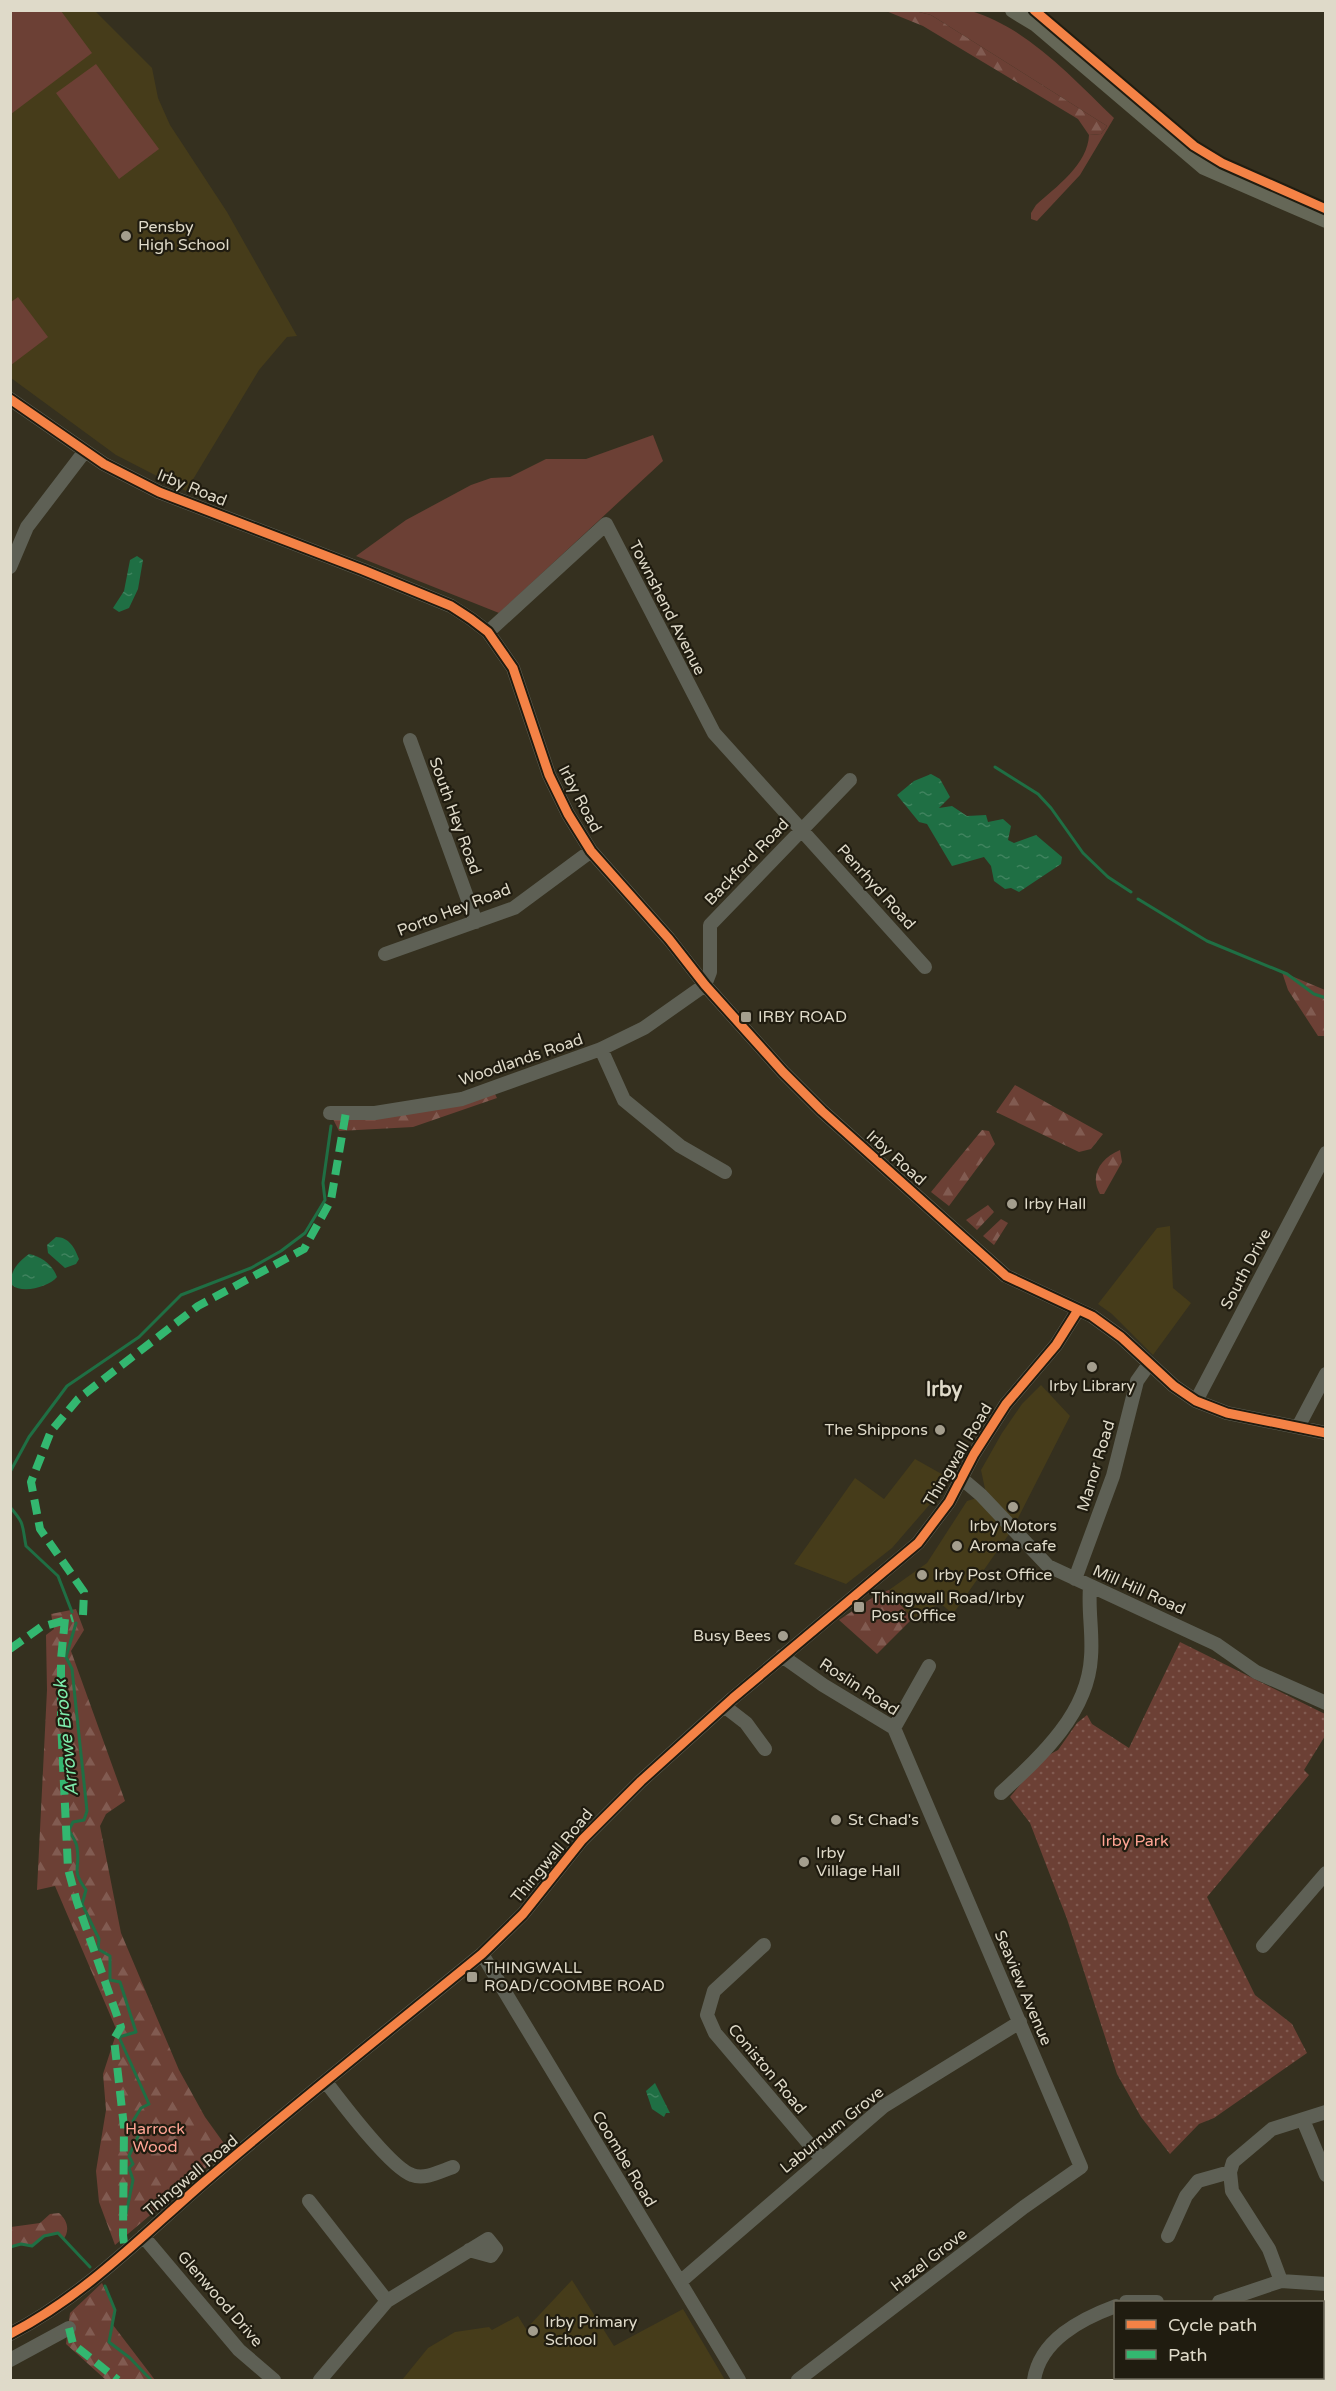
<svg xmlns="http://www.w3.org/2000/svg" width="1336" height="2391" viewBox="0 0 1336 2391" font-family="'Varela Round',sans-serif">
  <style>
    .built { fill: #463c1a }
    .grass { fill: #6c4035 }
    .forest { fill: url(#forest-firs) }
    .park { fill: url(#park-dots) }
    .water { fill: url(#water-ripples) }
    .lines { fill: none; stroke-linecap: round; stroke-linejoin: round }
    .stream { stroke: #1f6f44; stroke-width: 3 }
    .minor { stroke: #5e6055; stroke-width: 14 }
    .major { stroke: #656757; stroke-width: 16 }
    .quiet { stroke: #33b770; stroke-width: 8; stroke-dasharray: 15 8; stroke-linecap: butt }
    .cycleway-casing { stroke: #201c10; stroke-width: 13 }
    .cycleway { stroke: #f48246; stroke-width: 9 }
    .poi-dot { fill: #a49e8e; stroke: #201c10; stroke-width: 2 }
    .labels { text-anchor: middle; dominant-baseline: central; stroke-width: 4.5; stroke-linejoin: round; paint-order: stroke }
    .poi-label { font-size: 16px; fill: #dfdac9; stroke: #201c10; text-anchor: start }
    .street-label { font-size: 16px; fill: #dfdac9; stroke: #201c10 }
    .park-label { font-size: 16px; fill: #ffa494; stroke: #201c10 }
    .water-label { font-size: 18px; font-style: italic; fill: #7eecab; stroke: #201c10 }
    .quarter-label { font-size: 20px; font-weight: bold; fill: #dfdac9; stroke: #201c10 }
  </style>
  <defs>
    <pattern id="forest-firs" width="22" height="20" patternUnits="userSpaceOnUse" patternTransform="scale(1.5)"><rect width="22" height="20" fill="#6c4035"/><path d="M5 1l3.5 6h-7zM16 11l3.5 6h-7z" fill="#815b51"/></pattern>
    <pattern id="park-dots" width="8" height="8" patternUnits="userSpaceOnUse" patternTransform="scale(1.5)"><rect width="8" height="8" fill="#6c4035"/><path d="M2 2h.1M6 6h.1" fill="none" stroke="#815b51" stroke-width="1.8" stroke-linecap="round"/></pattern>
    <pattern id="water-ripples" width="26" height="14" patternUnits="userSpaceOnUse" patternTransform="scale(1.5)"><rect width="26" height="14" fill="#1f6f44"/><path d="M2 4q2-2 4 0t4 0M15 11q2-2 4 0t4 0" fill="none" stroke="#3f835e"/></pattern>
  </defs>
  <rect width="100%" height="100%" fill="#35301f"/>
  <path class="built" d="M10,11H95L152,68L158,98L170,125L227,212L297,336L287,337L259,370L186,491L116,455L11,378Z
    M1170,1226L1173,1288L1191,1303L1153,1355L1112,1314L1098,1304L1157,1228Z
    M1041,1385L1070,1416L1015,1524L985,1489L981,1470L1002,1433L1022,1404Z
    M915,1459L947,1477L931,1503L892,1548L846,1584L794,1564L855,1478L884,1499Z
    M977,1498L1009,1534L953,1614L940,1603L912,1619L889,1590L927,1563L967,1501Z
    M572,2280L614,2346L683,2309L725,2380H402L428,2348L455,2332L489,2327L492,2330L518,2316L526,2329Z"/>
  <path class="grass" d="M11,10L61,11L92,53L11,114Z
    M915,11C932,11 955,7 971,11C1028,28 1072,78 1114,118L1080,175L1037,221L1031,219V213L1036,205C1056,187 1088,164 1089,135L1101,134L1107,126L931,15Z
    M96,64L159,149L119,179L56,93Z
    M18,297L48,337L11,365V302Z
    M653,435L663,461L499,613L356,556L406,520L471,485L491,478L510,477L546,459H586Z"/>
  <path class="forest" d="M886,11H915L931,15L1107,126L1101,134L1089,135L1078,119L923,26Z
    M1282,972L1325,990V1036H1318L1288,990Z
    M1015,1085L1103,1134L1091,1149L1079,1152L996,1112Z
    M494,1092L497,1098L413,1127L339,1131L331,1115Z
    M982,1130L989,1131L995,1144L949,1206L931,1192Z
    M1120,1150L1122,1162L1104,1194H1100C1089,1175 1101,1158 1120,1150Z
    M988,1205L994,1212L977,1230L966,1220Z
    M1001,1219L1008,1223L994,1245L983,1236Z
    M889,1590L912,1619L877,1654L839,1620L878,1594Z
    M76,1609L84,1630L71,1651L125,1801L106,1814L100,1826L121,1933L179,2070L205,2117L228,2149L115,2245L99,2202L96,2171L106,2110L103,2074L117,2031L55,1886L37,1890L47,1690L46,1635L54,1629L51,1614Z
    M59,2213C68,2221 70,2231 63,2240L58,2233L44,2236L32,2246L21,2244L11,2247V2227L40,2223L50,2214Z
    M102,2283L115,2310L113,2325L155,2380H106L66,2344L70,2313Z"/>
  <path class="park" d="M1180,1642L1325,1714V1736L1304,1770L1309,1775L1207,1897L1255,1995L1292,2024L1307,2053L1214,2118L1199,2124L1170,2154L1141,2117L1117,2074L1067,1919L1030,1823L1010,1797L1041,1759L1058,1750L1077,1723L1087,1715L1092,1724L1129,1748Z"/>
  <path class="water" d="M137,556L143,560L138,589L129,608L119,612L113,608L124,591L130,560Z
    M931,774L940,779L950,797L939,808L952,806L967,816L986,815L988,822L1003,819L1011,826L1008,840L1014,843L1036,835L1062,857L1061,864L1019,892L1011,888L1005,889L994,881L991,866L984,857L952,866L927,824L919,822L897,795L914,781Z
    M56,1237C69,1237 75,1248 79,1259L76,1264L65,1268L48,1253L47,1245Z
    M29,1254C42,1257 52,1264 57,1277C49,1287 22,1294 12,1285C8,1273 19,1261 29,1254Z
    M655,2083L670,2113H666L664,2117L652,2109L646,2091Z"/>
  <g class="lines">
    <path class="stream" d="M995,767L1038,794L1051,808L1083,853L1108,877L1131,892
      M1138,899L1207,941L1287,974L1314,994L1326,998
      M10,1472L29,1437L67,1386L139,1337L181,1295L251,1268L281,1251L305,1233L325,1200L323,1183L331,1126
      M10,1507C25,1524 22,1525 26,1546L58,1576L72,1612
      M76,1623L66,1657L72,1669L87,1811L84,1820L73,1822L69,1830C71,1835 77,1842 77,1848C81,1869 70,1868 86,1890L82,1904L99,1939L98,1949L110,1956V1980L120,1982L136,2032L119,2037L149,2104L141,2108L133,2121L140,2132L129,2156L133,2164L129,2168L133,2180L126,2214
      M10,2247L21,2244L32,2246L44,2236L58,2233L90,2267
      M105,2286L115,2310L109,2342L130,2358L151,2380"/>
    <path class="minor" d="M10,399L104,464L159,492L363,570L451,606L471,619L488,632L513,668L549,775L568,814L591,851L669,939L705,985L783,1072L822,1111L1006,1276L1092,1316L1121,1337L1174,1386L1196,1401L1227,1413L1326,1433
      M10,567L27,527L85,451
      M488,632L606,524L714,733L925,967
      M410,740L476,922
      M385,954L514,908L591,851
      M601,1049L624,1100L680,1146L725,1172
      M330,1113H375L462,1099L601,1049L644,1028L705,985L710,972V925L850,780
      M1196,1401L1326,1153
      M1298,1427L1326,1374
      M961,1478L981,1495L1048,1566L1216,1644L1256,1672L1326,1703
      M1075,1579L1113,1476L1137,1381L1149,1364
      M782,1656L823,1685L894,1728L1081,2167L1024,2207L798,2380
      M724,1706L746,1723L765,1749
      M894,1728L929,1666
      M1001,1793C1040,1757 1088,1714 1091,1657C1093,1634 1088,1611 1090,1587
      M764,1945L714,1991L707,2015L715,2033L821,2158
      M1263,1946L1326,1873
      M482,1954L739,2380
      M326,2082C342,2103 391,2168 412,2175C425,2180 441,2171 453,2167
      M1303,2120L1326,2175
      M309,2201L387,2301
      M143,2236L239,2350L274,2380
      M1168,2236L1186,2196L1198,2181L1230,2172
      M1281,2281L1269,2249L1232,2191L1230,2172L1233,2162L1272,2129L1326,2112
      M680,2282L884,2106L1020,2022
      M1126,2302H1157
      M1219,2302L1281,2281L1326,2284
      M10,2334C84,2296 141,2237 203,2183C294,2105 389,2030 482,1954L523,1914L582,1840L641,1781L733,1698L918,1543L949,1502L974,1454L1006,1404L1056,1345L1078,1310
      M1322,2335L1326,2325
      M10,2360L69,2328
      M1322,2374L1326,2379
      M320,2380L387,2301L488,2239L496,2249L491,2256L469,2250
      M1034,2380C1040,2340 1081,2319 1116,2306
      M1200,2380L1205,2378"/>
    <path class="major" d="M1013,10L1036,24L1204,167L1326,220"/>
    <path class="quiet" d="M83,1615L84,1592L40,1529L31,1482L51,1431L78,1399L198,1306L304,1249L331,1200L346,1112
      M65,1619L61,1659V1721L68,1869L77,1902L121,2027L114,2039L124,2127L123,2235L125,2252
      M10,1649L41,1627L73,1618
      M69,2328L73,2344L118,2380"/>
    <defs>
      <path id="cycleway" d="M1034,10L1194,146L1222,163L1326,209
        M10,399L104,464L159,492L363,570L451,606L471,619L488,632L513,668L549,775L568,814L591,851L669,939L705,985L783,1072L822,1111L1006,1276L1092,1316L1121,1337L1174,1386L1196,1401L1227,1413L1326,1433
        M10,2334C84,2296 141,2237 203,2183C294,2105 389,2030 482,1954L523,1914L582,1840L641,1781L733,1698L918,1543L949,1502L974,1454L1006,1404L1056,1345L1078,1310"/>
    </defs>
    <use href="#cycleway" class="cycleway-casing"/>
    <use href="#cycleway" class="cycleway"/>
  </g>
  <g class="poi-dot">
    <circle cx="126" cy="236" r="6"/>
    <rect x="740" y="1011" width="12" height="12" rx="3"/>
    <circle cx="1012" cy="1204" r="6"/>
    <circle cx="1092" cy="1367" r="6"/>
    <circle cx="940" cy="1430" r="6"/>
    <circle cx="1013" cy="1507" r="6"/>
    <circle cx="957" cy="1546" r="6"/>
    <circle cx="922" cy="1575" r="6"/>
    <rect x="853" y="1601" width="12" height="12" rx="3"/>
    <circle cx="783" cy="1636" r="6"/>
    <circle cx="836" cy="1820" r="6"/>
    <circle cx="804" cy="1862" r="6"/>
    <rect x="466" y="1971" width="12" height="12" rx="3"/>
    <circle cx="533" cy="2331" r="6"/>
  </g>
  <g class="labels">
    <g class="poi-label">
      <text x="138" y="227">Pensby<tspan x="138" dy="18">High School</tspan></text>
      <text x="758" y="1017">IRBY ROAD</text>
      <text x="1024" y="1204">Irby Hall</text>
      <text x="1092" y="1386" text-anchor="middle">Irby Library</text>
      <text x="928" y="1430" text-anchor="end">The Shippons</text>
      <text x="1013" y="1526" text-anchor="middle">Irby Motors</text>
      <text x="969" y="1546">Aroma cafe</text>
      <text x="934" y="1575">Irby Post Office</text>
      <text x="871" y="1598">Thingwall Road/Irby<tspan x="871" dy="18">Post Office</tspan></text>
      <text x="771" y="1636" text-anchor="end">Busy Bees</text>
      <text x="848" y="1820">St Chad's</text>
      <text x="816" y="1853">Irby<tspan x="816" dy="18">Village Hall</tspan></text>
      <text x="484" y="1968">THINGWALL<tspan x="484" dy="18">ROAD/COOMBE ROAD</tspan></text>
      <text x="545" y="2322">Irby Primary<tspan x="545" dy="18">School</tspan></text>
    </g>
    <g class="street-label">
      <text transform="translate(192 488) rotate(22)">Irby Road</text>
      <text transform="translate(667 608) rotate(63)">Townshend Avenue</text>
      <text transform="translate(580 799) rotate(62)">Irby Road</text>
      <text transform="translate(455 816) rotate(70)">South Hey Road</text>
      <text transform="translate(747 862) rotate(-46)">Backford Road</text>
      <text transform="translate(876 887) rotate(48)">Penrhyd Road</text>
      <text transform="translate(454 910) rotate(-21)">Porto Hey Road</text>
      <text transform="translate(521 1060) rotate(-19)">Woodlands Road</text>
      <text transform="translate(896 1158) rotate(42)">Irby Road</text>
      <text transform="translate(1246 1269) rotate(-62)">South Drive</text>
      <text transform="translate(958 1455) rotate(-59)">Thingwall Road</text>
      <text transform="translate(1096 1466) rotate(-73)">Manor Road</text>
      <text transform="translate(1139 1590) rotate(24)">Mill Hill Road</text>
      <text transform="translate(859 1687) rotate(33)">Roslin Road</text>
      <text transform="translate(552 1856) rotate(-50)">Thingwall Road</text>
      <text transform="translate(1023 1988) rotate(67)">Seaview Avenue</text>
      <text transform="translate(767 2069) rotate(50)">Coniston Road</text>
      <text transform="translate(832 2130) rotate(-39)">Laburnum Grove</text>
      <text transform="translate(624 2159) rotate(59)">Coombe Road</text>
      <text transform="translate(191 2176) rotate(-40)">Thingwall Road</text>
      <text transform="translate(929 2260) rotate(-38)">Hazel Grove</text>
      <text transform="translate(220 2299) rotate(49)">Glenwood Drive</text>
    </g>
    <g class="park-label">
      <text x="1135" y="1841">Irby Park</text>
      <text x="155" y="2129">Harrock<tspan x="155" dy="18">Wood</tspan></text>
    </g>
    <g class="water-label">
      <text transform="translate(66 1738) rotate(-96)">Arrowe Brook</text>
    </g>
    <g class="quarter-label">
      <text x="944" y="1390">Irby</text>
    </g>
  </g>
  <rect width="1336" height="2391" fill="none" stroke="#dfdac9" stroke-width="24"/>
  <rect x="1114" y="2301" width="210" height="78" fill="#201c10" stroke="#6c685a" stroke-width="1.5"/>
  <rect x="1126" y="2320" width="30" height="9" fill="#f48246" stroke="#6c685a" stroke-width="1.5"/>
  <text x="1168" y="2331" font-size="18" fill="#dfdac9">Cycle path</text>
  <rect x="1126" y="2350" width="30" height="9" fill="#33b770" stroke="#6c685a" stroke-width="1.5"/>
  <text x="1168" y="2361" font-size="18" fill="#dfdac9">Path</text>
</svg>
